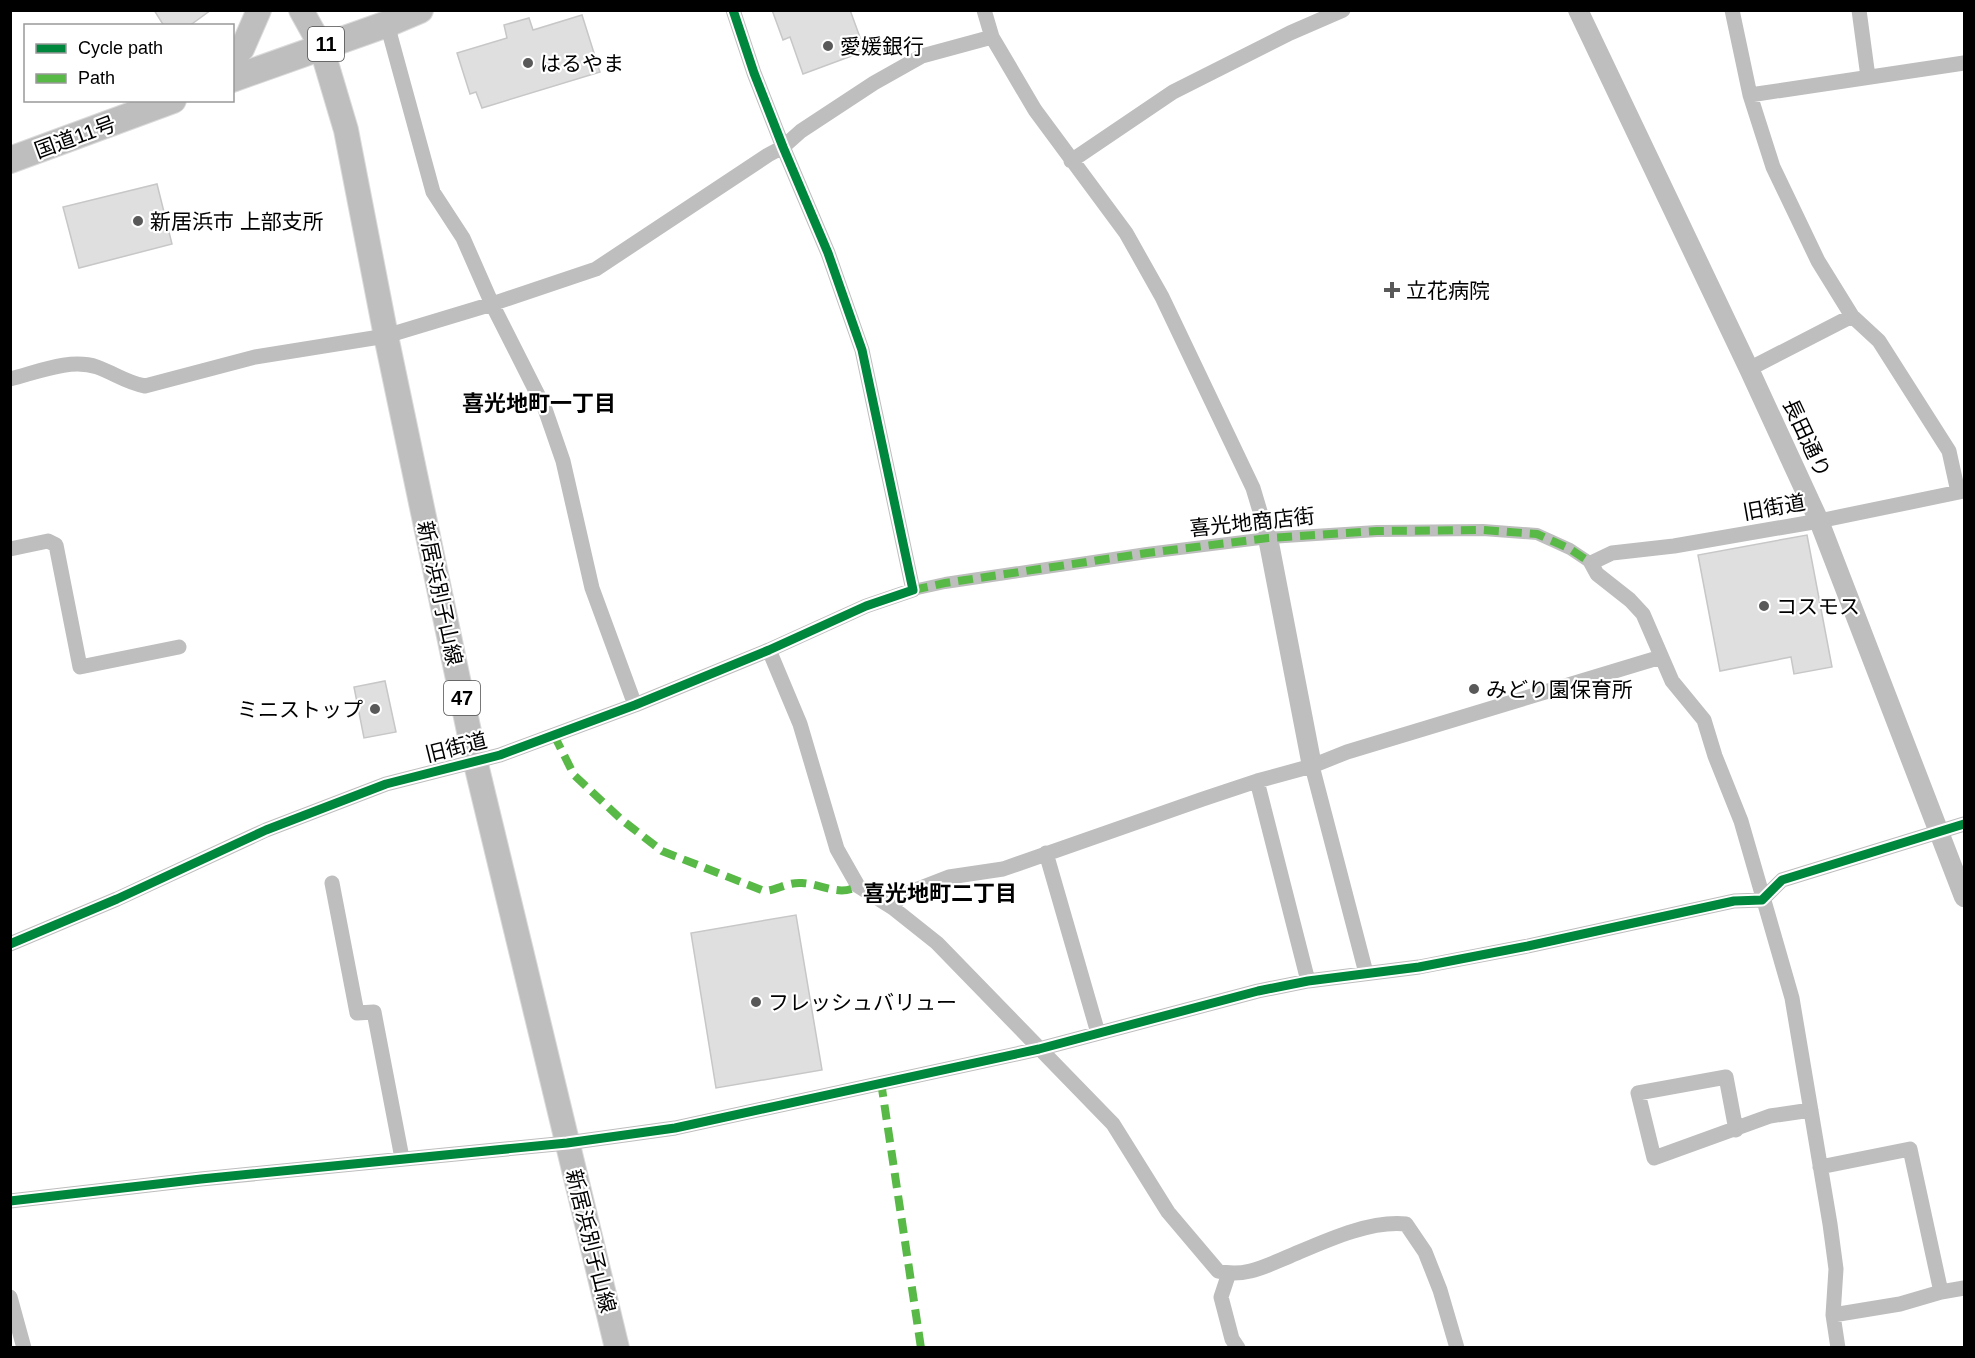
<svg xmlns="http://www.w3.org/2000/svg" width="1975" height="1358" viewBox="0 0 1975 1358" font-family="Helvetica,'Noto Sans JP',sans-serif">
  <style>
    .building { fill: #dfdfdf; stroke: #c7c7c7; stroke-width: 1.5 }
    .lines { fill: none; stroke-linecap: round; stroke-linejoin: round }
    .primary-casing { stroke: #dbdbdb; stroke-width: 26 }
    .trunk-casing { stroke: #dbdbdb; stroke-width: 28 }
    .pedestrian { stroke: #bebebe; stroke-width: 12 }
    .minor { stroke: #bebebe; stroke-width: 15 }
    .tertiary { stroke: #bebebe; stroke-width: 20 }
    .primary { stroke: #bebebe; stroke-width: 24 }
    .trunk { stroke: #bebebe; stroke-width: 26 }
    .quiet { stroke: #58b947; stroke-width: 8; stroke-dasharray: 15 8; stroke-linecap: butt }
    .cycleway-casing { stroke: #fff; stroke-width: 13 }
    .cycleway { stroke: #00873e; stroke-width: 9 }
    .poi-dot { fill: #595959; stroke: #fff; stroke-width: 2 }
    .labels { text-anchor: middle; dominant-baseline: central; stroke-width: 4.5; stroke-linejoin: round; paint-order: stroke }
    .shield { fill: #fff; stroke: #4c4c4c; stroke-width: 1.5 }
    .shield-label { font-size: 20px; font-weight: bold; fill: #000 }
    .poi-label { font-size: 21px; fill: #000; stroke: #fff; text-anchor: start }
    .street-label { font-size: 21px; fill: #000; stroke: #fff }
    .neighbourhood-label { font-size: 22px; font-weight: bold; fill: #000; stroke: #fff }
  </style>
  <rect width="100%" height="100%" fill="#fff"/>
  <path class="building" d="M154,10H211L189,26H164Z
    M772,10H850L865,51L803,74L790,37L783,40Z
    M582,15L600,72L482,108L476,92L470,94L457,53L507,38L504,25L529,18L533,30Z
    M157,184L172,244L79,268L63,207Z
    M1807,535L1832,667L1794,674L1791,657L1720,671L1698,555Z
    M385,681L396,732L364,738L354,687Z
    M796,915L822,1070L716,1088L691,933Z"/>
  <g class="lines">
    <defs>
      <path id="primary" d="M301,10L321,46L346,130L386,336L475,760L617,1348
        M232,60L242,49L259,10"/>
      <path id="trunk" d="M232,79L387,24L420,10
        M10,160L173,100"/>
    </defs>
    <use href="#primary" class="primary-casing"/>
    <use href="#trunk" class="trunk-casing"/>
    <path class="pedestrian" d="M913,590L945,583L1147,553L1268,538L1377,531L1483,530L1537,534L1570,549L1591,563"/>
    <path class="minor" d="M984,10L992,37L1035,110L1126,233L1162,297L1253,488L1268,538
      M1732,10L1750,95L1773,167L1818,261L1852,316L1879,341L1949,451L1958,492
      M1859,10L1868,77
      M387,24L433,192L463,238L492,304L545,409L563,461L592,588L635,705
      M1750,95L1964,63
      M1071,161L1173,92L1290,33L1343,10
      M1749,369L1852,316
      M10,379C38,372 70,358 97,367C114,373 127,383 145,386L255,357L386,336L492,304L596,269L768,155L783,147L801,131L874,83L922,56L992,37
      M10,549L48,541L56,545L80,667L179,647
      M769,650L800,724L837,849L858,886L893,908L937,943L1113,1124L1168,1212L1218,1271C1244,1278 1266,1266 1290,1256C1323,1242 1369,1220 1406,1224L1425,1252L1440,1290L1457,1348
      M1312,766L1366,973
      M1257,781L1308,981
      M1046,853L1098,1033
      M332,883L357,1013L374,1012L402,1158
      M893,908L900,896L949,877L1003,869L1203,799L1257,781L1312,766L1347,752L1661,657
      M10,944L117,899L266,830L386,784L500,755L635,705L769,650L866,606L913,590L862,350L828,253L783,147L754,73L733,10
      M1736,1130L1726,1077L1638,1093L1654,1158L1770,1116L1811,1110
      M1820,1167L1910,1149L1941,1292
      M10,1201L201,1179L567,1143L675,1128L1039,1049L1258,991L1308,981L1419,967L1528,946L1734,901L1762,900L1782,880L1964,824
      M1229,1273L1221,1297L1232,1339L1238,1348
      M10,1297L24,1348
      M1833,1315L1900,1304L1941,1292L1964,1288
      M1838,1348L1833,1315L1836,1269L1830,1224L1792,998L1741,821L1715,756L1704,720L1672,681L1643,614L1630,600L1597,574L1591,563L1612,553L1674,546L1819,521L1964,491"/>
    <path class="tertiary" d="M1578,10L1749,369L1819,521L1964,897
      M1268,538L1312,766"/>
    <use href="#primary" class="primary"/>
    <use href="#trunk" class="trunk"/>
    <path class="quiet" d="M913,590L945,583L1147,553L1268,538L1377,531L1483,530L1537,534L1570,549L1591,563
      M554,735L574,775L622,820L662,851L764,891C778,890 787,882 802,883C822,884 839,897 858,886
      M881,1082L921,1348"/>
    <defs>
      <path id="cycleway" d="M10,944L117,899L266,830L386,784L500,755L635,705L769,650L866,606L913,590L862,350L828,253L783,147L754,73L733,10
        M10,1201L201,1179L567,1143L675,1128L1039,1049L1258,991L1308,981L1419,967L1528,946L1734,901L1762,900L1782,880L1964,824"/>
    </defs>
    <use href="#cycleway" class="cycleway-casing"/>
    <use href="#cycleway" class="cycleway"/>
  </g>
  <g class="poi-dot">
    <circle cx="828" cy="46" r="6"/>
    <circle cx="528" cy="63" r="6"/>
    <circle cx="138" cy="221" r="6"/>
    <path d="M1389 281h6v6h6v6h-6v6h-6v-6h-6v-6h6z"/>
    <circle cx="1764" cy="606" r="6"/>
    <circle cx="1474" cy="689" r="6"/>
    <circle cx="375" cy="709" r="6"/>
    <circle cx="756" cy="1002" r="6"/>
  </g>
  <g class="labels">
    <g class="shield">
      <rect x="308" y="27" width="36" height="34" rx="4.5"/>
      <rect x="444" y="681" width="36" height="34" rx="4.5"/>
    </g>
    <g class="shield-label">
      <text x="326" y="44">11</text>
      <text x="462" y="698">47</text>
    </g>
    <g class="poi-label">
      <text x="840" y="46">愛媛銀行</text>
      <text x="540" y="63">はるやま</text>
      <text x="150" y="221">新居浜市 上部支所</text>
      <text x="1406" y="290">立花病院</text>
      <text x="1776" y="606">コスモス</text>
      <text x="1486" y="689">みどり園保育所</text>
      <text x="363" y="709" text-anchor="end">ミニストップ</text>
      <text x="768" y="1002">フレッシュバリュー</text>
    </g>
    <g class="street-label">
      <text transform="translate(75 137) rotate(-20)">国道11号</text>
      <text transform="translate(1807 438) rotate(65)">長田通り</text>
      <text transform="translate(1774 507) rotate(-10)">旧街道</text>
      <text transform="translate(1252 522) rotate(-6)">喜光地商店街</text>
      <text transform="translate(440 593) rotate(78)">新居浜別子山線</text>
      <text transform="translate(456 747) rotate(-14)">旧街道</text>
      <text transform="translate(591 1241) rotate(76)">新居浜別子山線</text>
    </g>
    <g class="neighbourhood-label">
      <text x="539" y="403">喜光地町一丁目</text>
      <text x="940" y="893">喜光地町二丁目</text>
    </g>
  </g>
  <rect width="1975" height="1358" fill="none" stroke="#000000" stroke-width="24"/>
  <rect x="24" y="24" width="210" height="78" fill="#ffffff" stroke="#999999" stroke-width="1.5"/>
  <rect x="36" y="44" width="30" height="9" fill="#00873e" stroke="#999999" stroke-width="1.5"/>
  <text x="78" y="54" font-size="18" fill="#000000">Cycle path</text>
  <rect x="36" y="74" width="30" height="9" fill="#58b947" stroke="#999999" stroke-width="1.5"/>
  <text x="78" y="84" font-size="18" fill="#000000">Path</text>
</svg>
